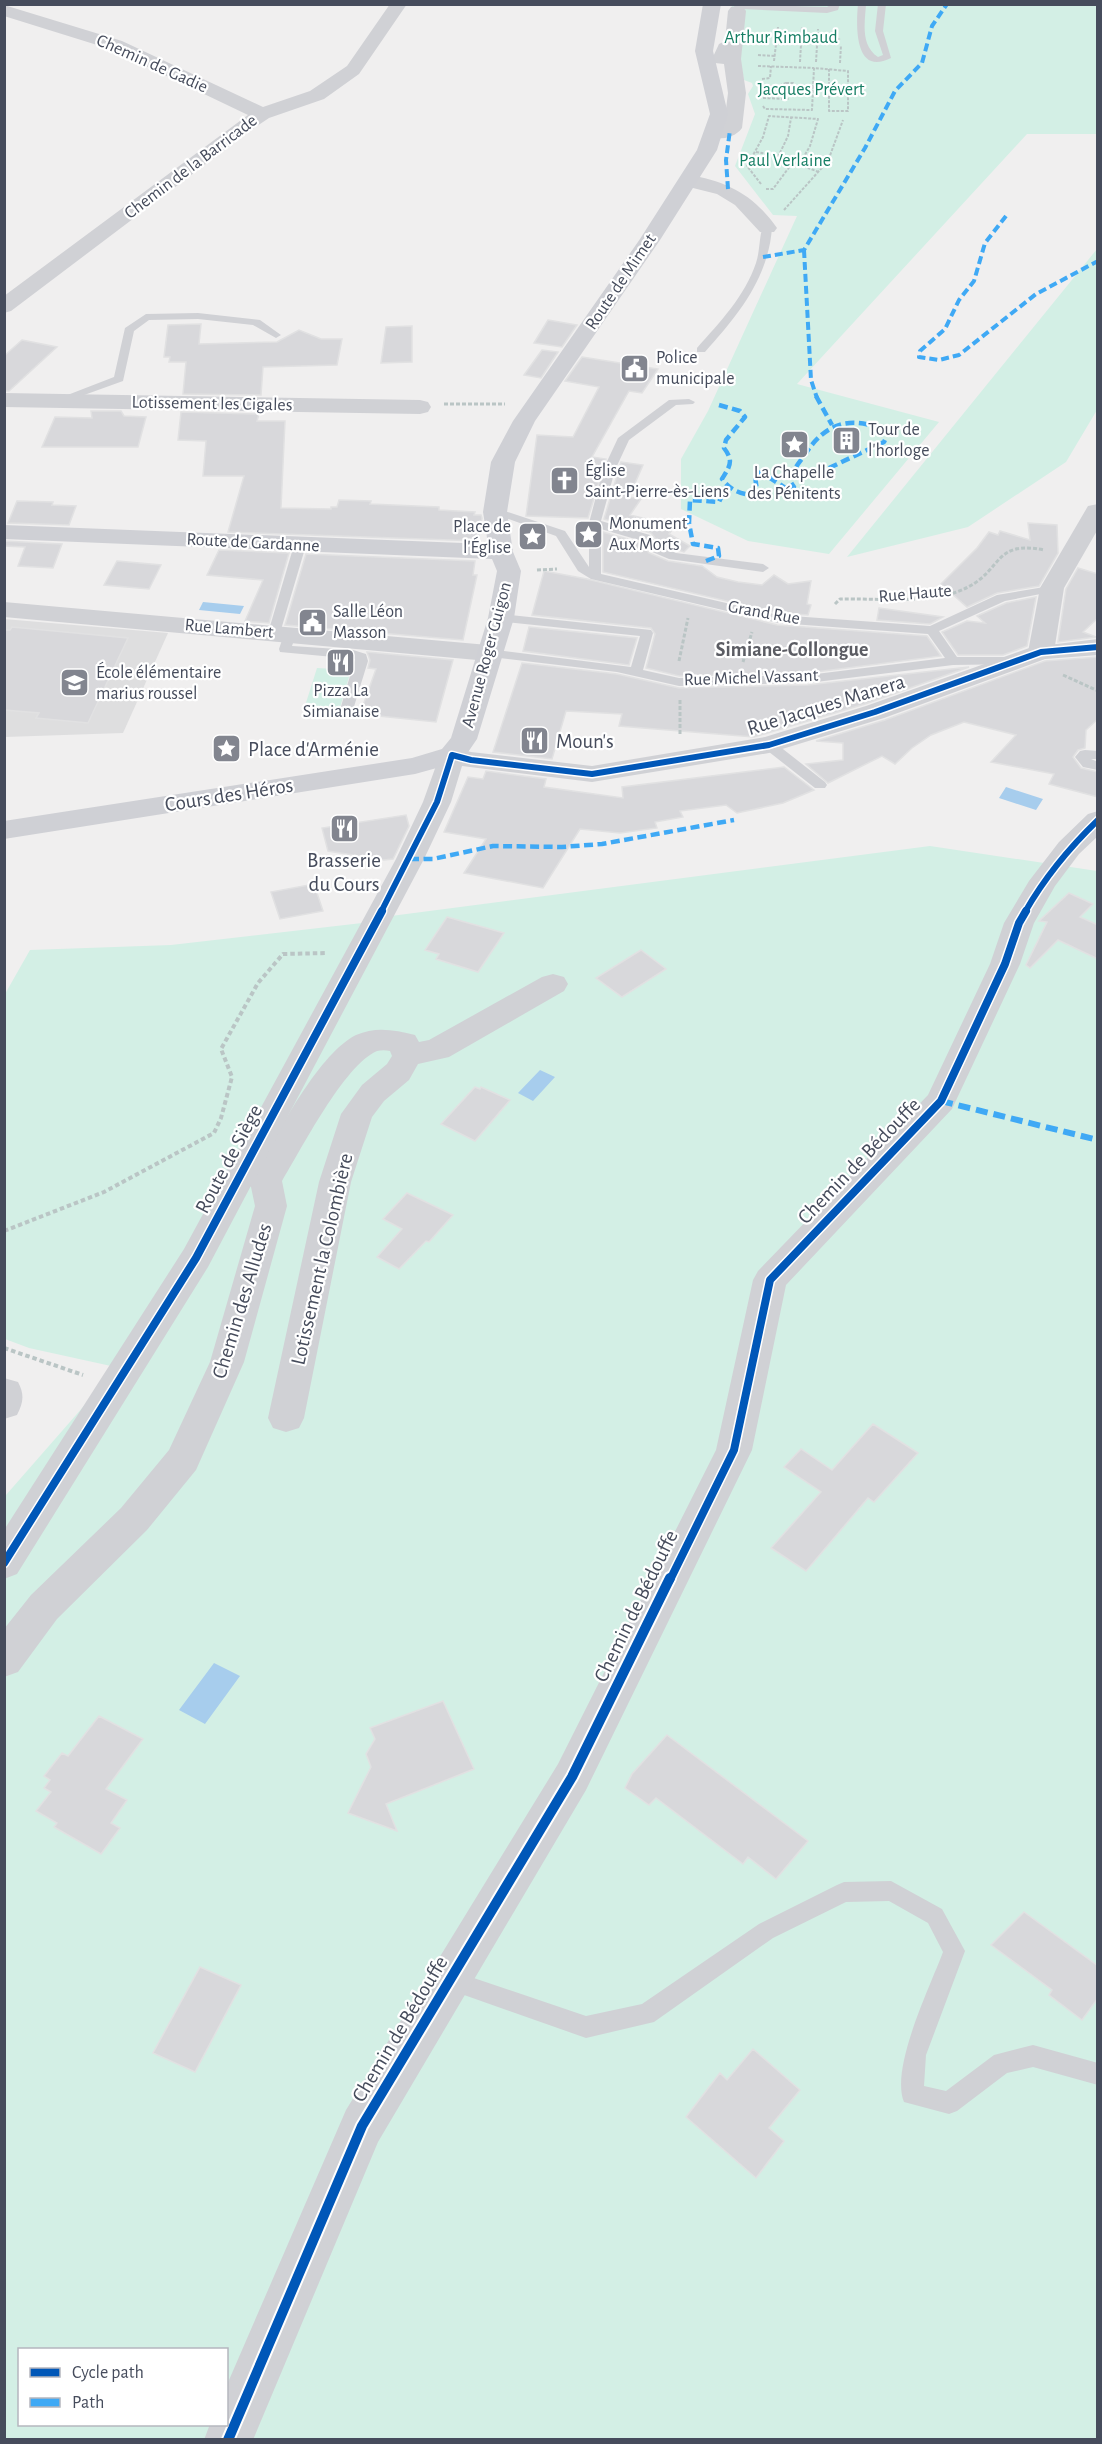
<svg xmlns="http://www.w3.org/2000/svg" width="1102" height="2444" viewBox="0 0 1102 2444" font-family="'Alegreya Sans',sans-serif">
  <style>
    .education { fill: #dededf }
    .green { fill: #d3efe5; fill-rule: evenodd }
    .water { fill: #a7cded }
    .building { fill: #d8d8db; stroke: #e1e1e2; stroke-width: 1.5 }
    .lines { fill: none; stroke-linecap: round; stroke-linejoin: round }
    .path-far2 { stroke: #bac5c5; stroke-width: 2; stroke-dasharray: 3 1.5; stroke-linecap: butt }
    .path-far1 { stroke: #bac5c5; stroke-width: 3; stroke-dasharray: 4 2; stroke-linecap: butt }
    .path { stroke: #bac5c5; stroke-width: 4; stroke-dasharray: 4.5 3; stroke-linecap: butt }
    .service { fill: #d0d1d5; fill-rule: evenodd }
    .minor { fill: #d0d1d5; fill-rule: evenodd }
    .tertiary { fill: #d0d1d5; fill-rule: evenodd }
    .secondary { fill: #cfd0d5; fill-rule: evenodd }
    .quiet-far2 { stroke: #3fa9f5; stroke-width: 4; stroke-dasharray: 8 4; stroke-linecap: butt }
    .quiet-far1 { stroke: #3fa9f5; stroke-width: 4.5; stroke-dasharray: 9 4.5; stroke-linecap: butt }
    .quiet { stroke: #3fa9f5; stroke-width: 6; stroke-dasharray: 12 6; stroke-linecap: butt }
    .cycleway-far2-casing { stroke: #fff; stroke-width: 9 }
    .cycleway-far1-casing { stroke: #fff; stroke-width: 11 }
    .cycleway-casing { stroke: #fff; stroke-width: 14 }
    .cycleway-far2 { stroke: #0057b8; stroke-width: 6 }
    .cycleway-far1 { stroke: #0057b8; stroke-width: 8 }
    .cycleway { stroke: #0057b8; stroke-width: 10 }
    .labels { text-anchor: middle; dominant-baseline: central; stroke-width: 4.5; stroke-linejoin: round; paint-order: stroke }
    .far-park-label { font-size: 18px; fill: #167e64; stroke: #fff }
    .far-street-label { font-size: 18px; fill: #464c5c; stroke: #fff }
    .far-poi-label { font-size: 18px; fill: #464c5c; stroke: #fff; text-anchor: start }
    .far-quarter-label { font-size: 20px; font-weight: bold; fill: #5b5c63; stroke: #fff }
    .street-label { font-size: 21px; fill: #464c5c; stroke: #fff }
    .poi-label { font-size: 21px; fill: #464c5c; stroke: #fff; text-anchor: start }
  </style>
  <rect width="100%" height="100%" fill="#f0efef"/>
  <path class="education" d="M4,619L168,633L123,733L5,737Z"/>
  <path class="green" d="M732,5H1097V134H1027L797,384L939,422L829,554L748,541L681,509V459L708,411L797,216L773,215L735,166L755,114L748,94L753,86L752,83L744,80L731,11Z
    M1097,249V410L1066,462L968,527L847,557Z
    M317,668L351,670L339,711L304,709Z
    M930,846L1097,871V2439H5L6,1495L195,1279L391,916ZM20,2350H226V2424H20Z
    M362,923L188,1252L111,1366L29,1348L5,1339V994L30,950L171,945Z"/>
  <path class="water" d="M203,602L244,606L240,614L199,610Z
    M1006,787L1043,799L1036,810L999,798Z
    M540,1070L555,1077L533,1101L518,1093Z
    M214,1663L240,1676L205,1724L179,1710Z"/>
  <path class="building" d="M548,320L577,325L562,347L534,343Z
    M201,324L199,344L277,342L299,330L321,339H342L337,365L263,367L261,395L183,394L186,362H169L170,357H164L168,325Z
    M412,326V362L381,363L386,327Z
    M22,340L57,347L9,391H4V356Z
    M542,350L558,352L541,378L524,375Z
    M582,357L658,369L642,393L629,391L592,457L606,459L588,518L526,516L537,435L573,437L599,387L565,381Z
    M91,411H121L124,416L146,417L138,447H42L55,417L92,418Z
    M181,412L259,414L257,421H285L281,508L331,509V507H337L339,500L371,501L370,504L439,507V510L475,512L474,515H481L482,518L478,541L228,532L244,476H203L206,441L178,440Z
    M621,462L643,465L629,497L641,499L630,515L659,522L656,526L672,530L669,534L690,546L684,552L659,543L651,533L604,519Z
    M17,501L53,502L52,505L76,506L69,525L8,523Z
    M1028,523L1057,525L1058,553L1039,586L997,593L967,607L941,584L977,548L989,532L998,535L1000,531L1030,540Z
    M603,532L641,543L649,553L668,561L702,566L717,577L738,582L762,585L774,575L788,584L811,581L807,604L811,605L808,615L778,613L603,572Z
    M4,541L62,544L53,568L18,566L25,547L4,546Z
    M219,550L289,553L269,623L245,621L263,580L207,575Z
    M306,554L475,561L473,575H477L463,640L285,625Z
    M117,561L161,565L149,589L104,585Z
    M1078,568L1098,574V618L1083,632L1096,637L1058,642L1066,589Z
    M544,571L587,579L777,625L927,636L941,656L808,673L679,676L646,668L655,634L651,628L532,615Z
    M1036,597L1027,646L1003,655H958L942,632L967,621L985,623L977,616L1006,603Z
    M879,608L943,617L930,624L877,620Z
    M12,627L128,638L88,723L36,718L39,713L4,710V630H10Z
    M529,627L637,638L629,665L523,651Z
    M367,652L453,660L436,722L360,714L376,669L368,668L370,660Z
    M1098,657V719L1086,730L1085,748L1078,750L1073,757L1081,768L1098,772V797L1049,784L1054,774L991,762L1016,735L964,722L931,735L912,748L895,764L882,756L828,783L806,764L843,760V743L816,741L885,720L1045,661Z
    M522,663L617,674L679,688L808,685L969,667L865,704L754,737L619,726L622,714L566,711L552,759L493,752Z
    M784,767L814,790L783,803L737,813L726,805L680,811L683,817L655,822L657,828L620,833L580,829L543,888L464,873L486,839L444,832L468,777L483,779L486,771L546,779L544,787L623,798L622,787Z
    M406,815L409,826L393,859L384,860L328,851L322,828Z
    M314,884L323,911L280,919L271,892Z
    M1069,893L1093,904L1080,917L1098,925V959L1058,940L1030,968L1026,965L1047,922L1039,921Z
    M447,917L504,933L478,972L436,959L439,954L425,950Z
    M641,950L666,969L622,997L596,978Z
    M475,1087L480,1089L481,1087L510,1100L475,1141L441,1124Z
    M407,1193L453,1215L429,1242L426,1241L399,1269L377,1257L402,1229L383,1219Z
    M873,1424L918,1453L874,1502L868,1498L806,1571L771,1548L821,1492L784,1467L801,1449L832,1470Z
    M443,1701L474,1769L386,1804L397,1831L348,1813L371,1767L366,1754L375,1739L370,1728Z
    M99,1716L143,1739L106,1789L127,1800L111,1823L120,1828L101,1854L54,1827L57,1823L36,1811L51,1792L44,1788L50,1780L44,1776L62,1753L68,1756Z
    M667,1735L808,1841L776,1879L748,1857L743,1864L656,1798L649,1805L625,1788L632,1774Z
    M1024,1912L1098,1966V1998L1082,2020L1049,1995L1052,1990L991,1945Z
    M200,1967L241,1985L195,2072L153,2053Z
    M753,2049L800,2090L769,2128L784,2141L756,2178L686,2117L720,2073L727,2080Z"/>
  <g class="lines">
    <path class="path-far2" d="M760,35L841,39
      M758,55L775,56
      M774,61L778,27
      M800,62L802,26
      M816,62L818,29
      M840,63L841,45
      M758,66L814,68
      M762,79L770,78L771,66
      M786,83H793L796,87L783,88L781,85Z
      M760,86H781
      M797,86H814
      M763,98L789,99
      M763,106L765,109L812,110L814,68L848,71V111H829V69
      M756,152L773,155L819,172
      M778,157L788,136L791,118
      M761,184L747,166L763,137L769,116L818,119L810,146L799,165
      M766,189H773L793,162
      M784,210L828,161L843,120"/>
    <path class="path-far1" d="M444,404H505
      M537,570L557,569
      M835,604L840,599C877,598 935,605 968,587C1003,569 994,540 1044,550
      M679,661L688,618
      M743,662L752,632
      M1063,675L1098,691
      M680,700V735"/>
    <path class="path" d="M4,1231L104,1192L214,1133L221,1118L232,1077L221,1049L258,983L283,954L327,953
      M4,1348L83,1375"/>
    <path class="service" d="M735,4L827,7L832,4H840L838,10L827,13L742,9L737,14L733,11Z
      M858,4H866C865,22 860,45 878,57L883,55L875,31L878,4H886L883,31L891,58C854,77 856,25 858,4Z
      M763,226L772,228C768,279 738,315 705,352H697V348C720,322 745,296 756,263C760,251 759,237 763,226Z
      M198,313L260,320L281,335L276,338L253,325L198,319L149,320L134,331L123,381L62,403H54L52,401L114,377L125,328L146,314Z
      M689,399L695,402L693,404L676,405L629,440L615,470L601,521L650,535L658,545L676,553L763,564L769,568L763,572L669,559L650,551L642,541L601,529V574L778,615L930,626L997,595L1056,585L1058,588L1056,591L1005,601L939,631L957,657H1014L1020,661L1019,664L953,665L808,683L679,686L617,672L483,656L482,653L488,649L631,667L640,636L497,621L495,618L497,615L501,614L651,630L653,633L643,670L679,678L808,675L945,658L928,634L778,623L591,579L578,571L556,536L489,512L491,509H499L565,531L589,567V523L603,470L618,438L669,400Z
      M300,541L306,545L280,633L274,637L270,636L268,633L294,545Z
      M290,630L296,634L292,646L353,650L366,654L368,661L352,713L347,714L340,710L355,659L280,652L279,649L284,634Z
      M769,741L774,742L825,782L827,785L825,788H815L764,748L762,745L764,742Z
      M1085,750L1098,751V759H1091L1098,762V770L1083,767L1075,757L1080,751Z
      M891,1881L942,1909L965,1951L926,2055L924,2086L946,2091L994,2055L1033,2045L1098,2063V2085L1033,2067L1007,2073L957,2111L949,2114L904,2102C890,2068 930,1987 943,1952L928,1923L889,1901L846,1902L773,1938L654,2022L586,2038L450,1990L442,1987L439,1980L442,1973L450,1970L586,2016L642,2004L759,1924L837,1885L844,1882Z"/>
    <path class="minor" d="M390,4H407L359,74L324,99L269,118L248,132L11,311L4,313V296L248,115L110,49L4,16V5L122,41L263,107L310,91L347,66Z
      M737,6L743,7L746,11L741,59L746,93L742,128C734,139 719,140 706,137L704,133L706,129L724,125L728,93L724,64L715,63L712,59L719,44L725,41L728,11L731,7Z
      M688,175C727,181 754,195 777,228L774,232H760L735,205L717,194L681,185L678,181L681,177Z
      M4,393L420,400L428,402L431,407L428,412L420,414L4,407Z
      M1098,504V529L1064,588L1054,652L1050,657L1041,660L1032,657L1028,652L1040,588L1088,506Z
      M4,602L488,645L497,648L501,653L497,658L488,661L4,617Z
      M1098,811V836L1079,854L1055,886L1034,923L1020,964L952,1109L786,1285L752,1450L586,1790L378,2142L253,2440H204L210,2424H226V2387L346,2110L558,1764L716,1450L753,1280L758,1271L928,1095L990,964L1004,923L1029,881L1059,842L1088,814Z
      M553,974L564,977L568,984L564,991L449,1057L418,1064L409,1080L384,1101L372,1117L351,1182L304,1418L299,1428L286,1432L273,1428L268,1418L319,1182L341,1114L362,1085L387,1064L392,1056L390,1051C386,1050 381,1050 377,1051C344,1065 301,1150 282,1181L287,1206L244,1362L196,1470L147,1530L57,1619L18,1672L4,1677V1629L31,1595L121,1508L169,1450L210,1362L255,1206L251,1187L237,1175L232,1167L237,1159L248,1155L262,1160C282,1126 320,1053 356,1035C376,1026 395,1030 415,1035L419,1042L429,1040L542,977Z
      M4,1378L18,1382C25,1395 23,1403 17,1415L4,1419Z"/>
    <path class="tertiary" d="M1098,639V655L1045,659L884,718L769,753L592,782L462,766L451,802L424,859L208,1267L17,1574L4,1579V1530L184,1249L396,859L423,802L442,749L452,747L471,752L592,766L765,737L866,706L1032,647Z"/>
    <path class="secondary" d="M703,4H721L713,51L728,114L717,150L660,240L535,421L515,462L507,512L513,552L521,571L514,618L477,739L462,761L415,774L4,839V821L412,758L442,749L451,738L488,618L497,571L492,559L4,539V525L488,544L483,512L491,462L513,421L640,239L697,150L710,114L695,51Z"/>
    <path class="quiet-far2" d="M728,189L726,160L730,130
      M1006,216L985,243L974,281L959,300L945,329L920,351L919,357L939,360L959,355L1036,294L1098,261
      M804,250L811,380L817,398
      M763,257L804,250L865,148L895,91L922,63L932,26L947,4"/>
    <path class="quiet-far1" d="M816,396L832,425
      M719,405L740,411L745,417L726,440L724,448C734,461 730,466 722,479C730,490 740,494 753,495L757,491L755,476L761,472L790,491L794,487L790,481C792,471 798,464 804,456C826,421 852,415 889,432L884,442L829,468
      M706,561L719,556L718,548L693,544L689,523L690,500L719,502L726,487
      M410,859H433L493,846L562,847L602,844L734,820"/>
    <path class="quiet" d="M941,1101L1098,1140"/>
    <defs>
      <path id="cycleway-far2" d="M381,912L437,802L452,755L471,760L592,774L769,745L875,712L1041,652L1098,647
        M1025,912C1045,877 1069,848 1098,820"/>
      <path id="cycleway-far1" d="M4,1563L196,1258L382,911
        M670,1580L734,1450L770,1280L941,1101L1005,964L1019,923L1026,911"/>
      <path id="cycleway" d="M228,2440L362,2126L572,1777L670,1578"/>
    </defs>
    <use href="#cycleway-far2" class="cycleway-far2-casing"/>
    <use href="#cycleway-far1" class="cycleway-far1-casing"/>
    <use href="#cycleway" class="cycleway-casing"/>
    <use href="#cycleway-far2" class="cycleway-far2"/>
    <use href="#cycleway-far1" class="cycleway-far1"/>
    <use href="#cycleway" class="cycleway"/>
  </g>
  <defs>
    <symbol id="civic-square" viewBox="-11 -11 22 22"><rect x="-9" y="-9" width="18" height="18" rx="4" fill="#82858f" stroke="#fff"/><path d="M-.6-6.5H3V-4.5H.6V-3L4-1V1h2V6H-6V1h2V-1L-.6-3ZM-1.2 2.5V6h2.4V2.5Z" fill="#fff"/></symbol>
    <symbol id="building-square" viewBox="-11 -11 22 22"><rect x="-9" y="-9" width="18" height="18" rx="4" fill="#82858f" stroke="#fff"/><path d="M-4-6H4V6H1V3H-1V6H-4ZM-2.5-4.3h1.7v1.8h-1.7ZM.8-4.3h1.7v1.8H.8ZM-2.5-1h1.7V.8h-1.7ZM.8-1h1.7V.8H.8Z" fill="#fff"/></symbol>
    <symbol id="sight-square" viewBox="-11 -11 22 22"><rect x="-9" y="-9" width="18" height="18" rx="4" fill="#82858f" stroke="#fff"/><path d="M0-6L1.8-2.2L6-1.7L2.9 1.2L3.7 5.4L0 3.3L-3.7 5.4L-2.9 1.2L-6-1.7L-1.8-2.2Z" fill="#fff"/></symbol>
    <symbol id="church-square" viewBox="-11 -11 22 22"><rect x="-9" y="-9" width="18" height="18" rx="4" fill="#82858f" stroke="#fff"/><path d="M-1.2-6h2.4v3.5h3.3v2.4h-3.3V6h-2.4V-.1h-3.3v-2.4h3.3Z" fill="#fff"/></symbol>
    <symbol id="restaurant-square" viewBox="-11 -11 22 22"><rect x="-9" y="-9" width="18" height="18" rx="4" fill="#82858f" stroke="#fff"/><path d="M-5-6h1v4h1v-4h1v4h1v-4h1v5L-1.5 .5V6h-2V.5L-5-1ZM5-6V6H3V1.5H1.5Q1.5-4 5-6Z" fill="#fff"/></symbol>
    <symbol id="school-square" viewBox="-11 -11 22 22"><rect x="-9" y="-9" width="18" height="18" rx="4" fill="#82858f" stroke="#fff"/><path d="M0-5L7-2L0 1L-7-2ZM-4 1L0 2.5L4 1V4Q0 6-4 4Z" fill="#fff"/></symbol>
  </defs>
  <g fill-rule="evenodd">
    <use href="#civic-square" x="618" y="352" width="33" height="33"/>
    <use href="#building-square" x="830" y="424" width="33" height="33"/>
    <use href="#sight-square" x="778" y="428" width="33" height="33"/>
    <use href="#church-square" x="548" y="464" width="33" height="33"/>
    <use href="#sight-square" x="572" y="518" width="33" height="33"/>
    <use href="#sight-square" x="516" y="520" width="33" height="33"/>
    <use href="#civic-square" x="296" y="606" width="33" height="33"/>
    <use href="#restaurant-square" x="324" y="646" width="33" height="33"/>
    <use href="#school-square" x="58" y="666" width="33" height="33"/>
    <use href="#restaurant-square" x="518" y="724" width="33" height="33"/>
    <use href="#sight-square" x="210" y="732" width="33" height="33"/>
    <use href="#restaurant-square" x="328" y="812" width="33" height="33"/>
  </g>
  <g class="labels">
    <g class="far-park-label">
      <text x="781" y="38">Arthur Rimbaud</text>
      <text x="811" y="90">Jacques Prévert</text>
      <text x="785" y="161">Paul Verlaine</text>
    </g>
    <g class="far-street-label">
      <text transform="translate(152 64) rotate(24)">Chemin de Gadie</text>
      <text transform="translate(191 167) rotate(-37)">Chemin de la Barricade</text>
      <text transform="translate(621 282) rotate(-56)">Route de Mimet</text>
      <text transform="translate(212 404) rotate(1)">Lotissement les Cigales</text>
      <text transform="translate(253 543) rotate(3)">Route de Gardanne</text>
      <text transform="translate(915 594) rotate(-5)">Rue Haute</text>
      <text transform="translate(764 613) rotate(10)">Grand Rue</text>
      <text transform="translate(229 629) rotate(5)">Rue Lambert</text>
      <text transform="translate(487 655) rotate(-75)">Avenue Roger Guigon</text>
      <text transform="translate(751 678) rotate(-2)">Rue Michel Vassant</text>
    </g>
    <g class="far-poi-label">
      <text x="656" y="358">Police<tspan x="656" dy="21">municipale</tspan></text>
      <text x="868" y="430">Tour de<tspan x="868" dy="21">l'horloge</tspan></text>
      <text x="585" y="471">Église<tspan x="585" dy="21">Saint-Pierre-ès-Liens</tspan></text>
      <text x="794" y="473" text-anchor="middle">La Chapelle<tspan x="794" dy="21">des Pénitents</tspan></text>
      <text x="609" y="524">Monument<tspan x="609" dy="21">Aux Morts</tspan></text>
      <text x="511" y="527" text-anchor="end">Place de<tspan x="511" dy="21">l'Église</tspan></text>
      <text x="333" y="612">Salle Léon<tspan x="333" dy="21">Masson</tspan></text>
      <text x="96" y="673">École élémentaire<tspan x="96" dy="21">marius roussel</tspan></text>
      <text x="341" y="691" text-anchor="middle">Pizza La<tspan x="341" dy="21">Simianaise</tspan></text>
    </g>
    <g class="far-quarter-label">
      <text x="792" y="650">Simiane-Collongue</text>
    </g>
    <g class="street-label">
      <text transform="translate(826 705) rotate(-17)">Rue Jacques Manera</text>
      <text transform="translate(229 795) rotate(-9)">Cours des Héros</text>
      <text transform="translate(229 1159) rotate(-62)">Route de Siège</text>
      <text transform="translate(859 1161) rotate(-46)">Chemin de Bédouffe</text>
      <text transform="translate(322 1259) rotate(-77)">Lotissement la Colombière</text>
      <text transform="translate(242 1301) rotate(-73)">Chemin des Alludes</text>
      <text transform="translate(636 1606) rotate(-64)">Chemin de Bédouffe</text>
      <text transform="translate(400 2029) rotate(-59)">Chemin de Bédouffe</text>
    </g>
    <g class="poi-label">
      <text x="556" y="741">Moun's</text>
      <text x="248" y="749">Place d'Arménie</text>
      <text x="344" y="860" text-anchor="middle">Brasserie<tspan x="344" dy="24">du Cours</tspan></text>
    </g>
  </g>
  <rect width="1102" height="2444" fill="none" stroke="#464c5c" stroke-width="12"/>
  <rect x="18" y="2348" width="210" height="78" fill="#ffffff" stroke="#b5b7be" stroke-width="1.5"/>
  <rect x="30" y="2368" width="30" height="9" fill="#0057b8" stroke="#b5b7be" stroke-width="1.5"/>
  <text x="72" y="2378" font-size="18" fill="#464c5c">Cycle path</text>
  <rect x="30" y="2398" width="30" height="9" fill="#3fa9f5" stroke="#b5b7be" stroke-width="1.5"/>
  <text x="72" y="2408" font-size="18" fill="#464c5c">Path</text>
</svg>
